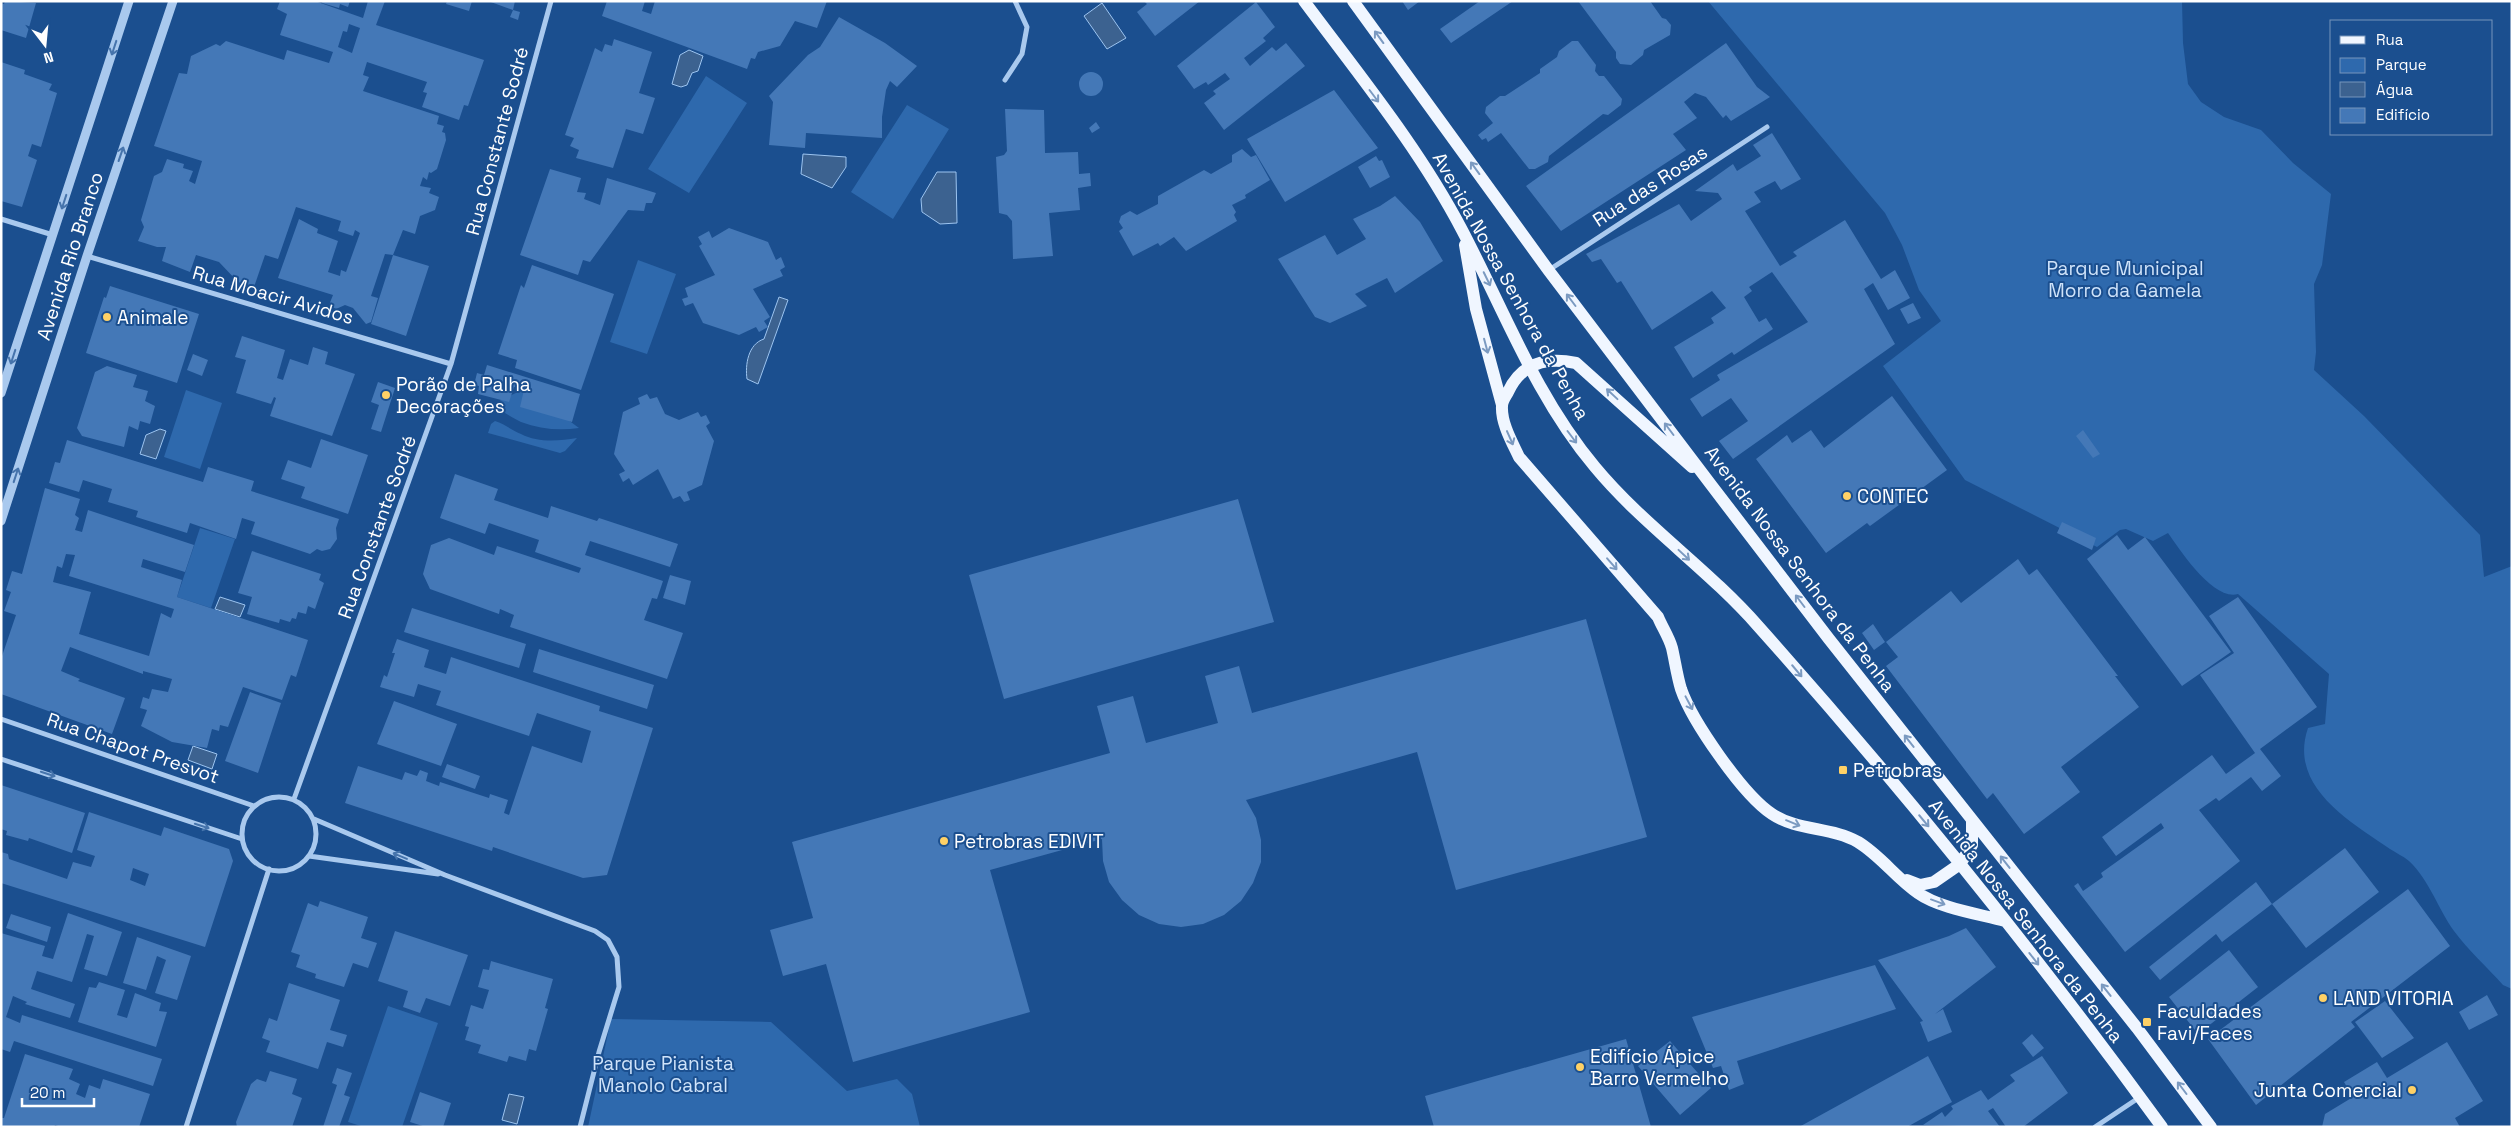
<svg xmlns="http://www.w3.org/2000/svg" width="2513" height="1128" viewBox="0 0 2513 1128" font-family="'Space Grotesk',sans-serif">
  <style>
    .green { fill: #2e69ad }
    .water { fill: #3c6290; stroke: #9cc4f0 }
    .building { fill: #4478b7; fill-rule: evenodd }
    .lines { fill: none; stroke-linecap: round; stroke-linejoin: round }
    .minor { stroke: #a9c9ee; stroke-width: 5 }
    .tertiary { stroke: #a9c9ee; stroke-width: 9 }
    .primary { stroke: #f0f6ff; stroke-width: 12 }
    .oneway { stroke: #7b9ac1 }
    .oneway2 { stroke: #4674ac }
    .poi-dot { fill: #ffd166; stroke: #1b4f8f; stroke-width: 2 }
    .labels { text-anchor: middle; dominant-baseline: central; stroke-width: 4; stroke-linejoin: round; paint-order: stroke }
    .street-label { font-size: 19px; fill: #fff; stroke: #1b4f8f }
    .park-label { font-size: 19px; fill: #cfe3fa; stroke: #1b4f8f }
    .poi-label { font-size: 19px; fill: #fff; stroke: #1b4f8f; text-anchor: start }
  </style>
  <rect width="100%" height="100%" fill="#1b4f8f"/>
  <path class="green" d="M1708,1H2182L2183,43L2188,84L2201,102L2224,117L2261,130L2293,163L2331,194L2322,265L2314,284L2316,352L2314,370L2364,416L2480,535L2484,577L2512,566V989L2503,985C2487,967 2468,950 2454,931C2438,909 2430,881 2409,861C2403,856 2396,853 2390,849C2349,821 2288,786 2308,728L2325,724L2329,674L2238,594C2213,601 2180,550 2168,533L2153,541L2126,529L2120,530L2097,547L1965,480L1883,366L1941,321L1919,290L1902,245L1885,213Z
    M706,76L747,103L689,193L648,169Z
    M907,105L949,129L893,219L851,192Z
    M638,260L676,274L647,354L610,342Z
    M186,390L222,403L200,469L164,457Z
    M520,391L533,394L579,428C559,431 540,429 521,422C510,417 501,409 489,406Z
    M495,421C505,424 511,430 521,434C538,443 559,441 577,438L565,451L560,453L488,433L491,424Z
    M200,528L235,539L211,608L177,597Z
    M388,1006L438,1023L402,1127H364L348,1122Z
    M611,1019L771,1022L847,1091L897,1079L912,1094L920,1127H588Z"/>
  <path class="water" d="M1102,3L1126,38L1107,49L1084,16Z
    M689,50L703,56L698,71L692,73L687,85L681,87L672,84L680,55Z
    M803,154L846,157V167L832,188L801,174Z
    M937,172H956L957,223L940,224L922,212L921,199Z
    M779,297L788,300L758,384L747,379C745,365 748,344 764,339Z
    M160,429L166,431L156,459L140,454L146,435Z
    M220,597L245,605L240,617L215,609Z
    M193,746L217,754L212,769L188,760Z
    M509,1094L524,1097L517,1124L502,1120Z"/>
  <path class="building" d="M5,1L36,3L26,38L1,30V3L4,4Z
    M280,1H315L363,18L368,1H385L376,25L484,60L468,106L464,105L459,120L422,107L427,93L423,92L427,82L367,62L363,75L369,77L363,91L439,116L437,124L444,126L442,132L445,133L446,140L437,169L431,173L429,172L427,180L423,177L420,186L431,188L429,193L439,197L435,210L420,216L415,234L403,230L393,255L385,254L371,296L378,298L371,322L366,324L353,308L345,305L336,309L329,305L333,295L278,278L299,219L318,229L317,233L338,241L328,272L340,276L341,270L346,272L360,233L355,230L353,236L338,231L341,221L296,207L278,259L265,255L254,287L238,282L219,262L196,255L190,272L162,261L166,247H157L138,241L144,227L141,220L154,176L162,172L167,159L184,164L183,168L193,171L189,181L195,184L202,161L154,146L179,73L187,74L191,56L216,44L220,46L226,41L284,60L287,50L329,63L333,52L280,35L287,14L277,9ZM349,24L360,28L352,53L338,47L343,31L347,32Z
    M323,1H350L348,7L340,4L339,8L322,3Z
    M447,1H472L469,11L446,4Z
    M488,1H515L513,10Z
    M607,1H645L642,11L651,14L655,1H827L817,28L795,21L780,46L758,52L755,59L751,58L747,69L602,16Z
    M1144,1H1200L1155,36L1137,12L1147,4Z
    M1402,1H1420L1408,10Z
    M1480,1H1513L1451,43L1440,29Z
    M1578,1H1650L1662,18L1666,19L1671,25L1670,35L1644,50L1643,55L1631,65L1620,64L1616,58V52Z
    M1256,2L1275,27L1263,38L1266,41L1244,58L1250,66L1272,47L1276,51L1286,43L1305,66L1224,130L1204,103L1216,94L1213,91L1230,79L1225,73L1208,85L1206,82L1194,89L1177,66Z
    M513,10L520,12L518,20L510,17Z
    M839,17L885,43L917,66L897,87L890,81L886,90L882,117V138L806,133L805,148L769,145L773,102L769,96L808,55L820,47Z
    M614,39L652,52L639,93L655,98L643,134L626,129L613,168L576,158L579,150L570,146L574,138L565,135L595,48L602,52L605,44L612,46Z
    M1572,41H1578L1596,65L1595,71L1599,76H1604L1622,99L1621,105L1608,115L1603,114L1549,156L1548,162L1535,169H1529L1501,133L1488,142L1486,138L1482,140L1478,135L1493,123L1485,113L1486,107L1500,96H1505L1540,73V69L1557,57L1559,51Z
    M1726,43L1757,87L1770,97L1731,121L1726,115L1723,118L1706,97L1695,93L1684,102L1697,118L1673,134L1686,150L1561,231L1526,186Z
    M1,62L25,70L24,74L52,84L49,90L57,93L41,147L32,144L28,156L37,160L22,207L1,201Z
    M1079 84a12 12 0 1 1 24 0a12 12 0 1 1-24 0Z
    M1334,90L1378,148L1285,202L1247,139Z
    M1005,109L1044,110L1045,153L1078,152L1079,174L1090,173L1091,186L1078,188L1080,210L1049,213L1053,256L1013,259L1012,221L1007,215L999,213L996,157L1004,155L1007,151Z
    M1096,122L1100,128L1092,133L1089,128Z
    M1772,133L1801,179L1781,190L1775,181L1754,192L1761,202L1745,211L1780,266L1797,256L1793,252L1845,220L1881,279L1895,270L1910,298L1888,310L1873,283L1864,289L1895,344L1733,459L1719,441L1748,421L1731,398L1702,417L1690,399L1720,380L1717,375L1808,322L1772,272L1749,287L1752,291L1744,297L1759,322L1766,318L1773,329L1734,355L1732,352L1693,378L1674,347L1714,323L1711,318L1726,308L1712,291L1652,330L1621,281L1617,283L1601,259L1592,262L1586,254L1679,204L1691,221L1722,199L1718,193L1695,191L1733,164L1737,171L1761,156L1753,145Z
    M1242,149L1251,157L1256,155L1270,180L1245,195L1246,198L1232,205L1236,212L1234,215L1237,221L1186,251L1174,237L1160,246L1158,243L1133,256L1119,231L1123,228L1119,222L1121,216L1130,211L1137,215L1158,204V196L1204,170L1211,174L1232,162V155Z
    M1376,156L1379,161L1382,160L1390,177L1370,188L1358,167Z
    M550,169L581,178L577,192L586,193L584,199L600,205L607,178L656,193L652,203H646L644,211L628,210L590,262L583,260L578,275L520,255Z
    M1395,196L1420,222L1443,261L1395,293L1387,278L1355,294L1367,306L1330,323L1315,317L1278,259L1325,235L1337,255L1366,239L1353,219L1380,206Z
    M729,228L768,242L776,260L781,257L785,267L780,270L783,276L753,289L770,317L764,321L768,327L759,332L756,327L739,335L703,323L693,303L685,306L682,299L688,297L685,288L715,275L699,246L702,244L698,237L709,231L712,238Z
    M393,255L429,266L406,336L371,324Z
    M532,265L614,294L581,390L515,368L517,360L498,354L521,285L524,288Z
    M110,286L199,314L177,383L86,353L104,297L106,298Z
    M1913,303L1921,318L1908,324L1900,309Z
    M242,336L285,350L277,378L283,380L290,359L308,365L313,347L328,352L325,364L355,374L332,436L270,416L276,398L274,397L271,404L236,393L246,360L235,357Z
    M193,354L208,360L202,376L187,370Z
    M487,365L580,394L572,422L520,407L524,390L514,387L509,402L478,394L479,386L474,385L477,373L484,375Z
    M107,366L137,375L133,387L148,391L145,401L155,406L150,424L140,421L138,430L129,426L124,447L82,436L77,428L95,372Z
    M378,382L395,388L381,432L371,429L379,405L371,402Z
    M647,394L650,399L657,397L665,414L679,420L698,412L701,417L706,415L710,423L706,426L714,441L702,485L687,492L690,500L684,502L680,496L673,499L658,469L633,485L629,478L623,482L619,474L625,471L614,454L623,412L640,404L638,398Z
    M1892,396L1947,470L1870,526L1867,523L1826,553L1756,459L1787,435L1792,443L1811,430L1824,448Z
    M2083,430L2100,454L2093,458L2076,436Z
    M321,439L368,455L348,514L301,498L305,487L281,479L288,460L311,468Z
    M67,440L203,482L208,467L254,481L251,491L339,519L336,528L337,539L330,549L322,551L317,549L310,554L251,534L255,522L242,518L236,539L190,523L187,533L136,517L138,511L108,502L112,489L83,480L79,492L49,483L55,462L60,463Z
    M455,474L498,489L494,500L548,518L551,506L597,521L599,518L678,544L670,567L590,541L585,555L663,581L657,599L652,598L644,620L683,633L667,679L510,627L514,615L500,609L499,614L430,589L423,574L431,545L449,538L494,555L497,546L579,573L581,568L535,552L539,540L489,523L485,534L440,518Z
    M45,488L80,499L75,515L79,518L75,530L82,532L88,510L194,545L185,572L143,559L141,567L182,580L177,597L308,640L296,677L291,675L282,700L243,687L228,727L220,725L219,731L212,729L207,748L172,742L141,726L147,710L140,708L143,697L149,699L152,689L168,692L172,679L143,671V674L70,647L61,671L80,679L78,681L125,698L112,734L1,694V659L16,615L4,611L11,592L6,590L12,571L22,574ZM66,554L75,555L69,576L174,609L171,618L161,613L149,656L79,634L91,592L53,582L57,566L62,568Z
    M1238,499L1274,622L1004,699L969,575Z
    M2062,522L2096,538L2092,550L2057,533Z
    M2117,535L2128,550L2145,537L2231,652L2182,686L2087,559Z
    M252,551L321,574L319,580L324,583L315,609L308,606L306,614L298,612L296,619L292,618L290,622L280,619L279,623L247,614L252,597L238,593Z
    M2018,559L2029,575L2037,569L2118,676H2115L2139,707L2061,767L2080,792L2024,834L1993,793L1987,799L1886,666L1898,657L1886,642L1951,591L1961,603Z
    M670,575L691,581L685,605L663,598Z
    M2238,597L2317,707L2260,749L2281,776L2262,791L2251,777L2219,801L2216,798L2199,810L2240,861L2125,952L2074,886L2078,883L2083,891L2103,877L2101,873L2164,828L2161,823L2116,856L2102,837L2212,755L2226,774L2255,753L2200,675L2234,653L2209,616Z
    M412,608L526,644L519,668L404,632Z
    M1586,619L1647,837L1456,890L1417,752L1246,800L1256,818L1261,840V862L1253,883L1241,901L1224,915L1203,924L1181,927L1159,924L1139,915L1122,900L1109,882L1103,861L1102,839L990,870L1030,1012L853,1062L826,964L783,976L770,930L813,918L792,842L1110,753L1097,706L1133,696L1146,743L1218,723L1205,676L1239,666L1252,713Z
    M1873,624L1885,642L1874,650L1862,633Z
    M397,639L429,650L424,667L446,674L451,657L600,706L599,711L653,728L607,875L583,878L493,847L492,851L345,803L358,766L402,780L405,772L417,776L420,770L428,773L426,781L439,786L440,782L489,798L490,794L508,800L504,813L509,815L532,746L582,763L591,731L537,713L529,736L436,705L441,691L418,684L414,697L380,687L384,675L387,677L395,653H392Z
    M539,649L654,685L647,709L533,672Z
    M250,692L281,703L258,773L225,761Z
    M394,701L457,724L441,766L377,744Z
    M447,764L480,776L475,789L442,777Z
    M1,785L85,813L72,853L29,838L28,841L6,835L7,831L1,829Z
    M89,812L161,836L164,827L229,849L233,861L205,947L1,883V852L8,854L9,859L67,879L73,862L91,867L95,856L77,850ZM133,868L149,874L145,886L130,880Z
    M2345,848L2379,892L2306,948L2272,904Z
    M2256,882L2272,904L2222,942L2216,934L2160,980L2149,967Z
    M2408,889L2450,946L2351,1022L2355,1027L2256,1105L2208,1039Z
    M320,901L368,917L361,938L377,943L368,968L353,963L344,987L315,978L316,974L296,967L300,955L291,952L308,903L318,907Z
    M68,913L122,932L107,976L84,969L94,936L87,934L72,982L37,971L31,989L75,1004L70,1018L25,1004L27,1002L13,996L6,1017L20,1023L22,1015L162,1059L153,1086L14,1041L10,1052L1,1049V933L45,946L42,956L53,959Z
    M11,914L51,927L47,942L6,928Z
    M1966,928L1996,967L1935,1014L1943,1009L1952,1032L1928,1042L1920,1022L1923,1021L1878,960L1949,936Z
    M395,931L468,955L450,1006L426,998L420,1013L403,1007L408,991L378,981Z
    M137,937L191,956L177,1000L155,993L166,960L157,956L146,990L123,983Z
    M2229,950L2258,987L2198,1034L2169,997Z
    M491,961L553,979L545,1008L548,1009L536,1051L529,1049L526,1061L509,1056L507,1062L478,1053L481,1045L465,1040L469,1027L465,1026L471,1005L483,1009L489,990L478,987L483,969L489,970Z
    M1875,965L1896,1009L1737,1061L1744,1084L1729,1090L1721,1066L1713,1068L1692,1017Z
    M99,982L125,990L117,1015L127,1018L135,993L161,1003L159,1011L167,1012L156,1047L78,1022L89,987L96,988Z
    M289,983L340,1000L330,1030L347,1035L343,1047L327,1042L318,1069L266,1052L270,1041L262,1038L269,1018L277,1021Z
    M2487,995L2498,1015L2469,1030L2459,1012Z
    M2385,1001L2414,1038L2382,1058L2355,1022Z
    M2032,1034L2044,1048L2033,1057L2022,1043Z
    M1626,1039L1651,1127H1434L1425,1096Z
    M1670,1041L1711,1088L1680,1115L1638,1066Z
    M2447,1042L2483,1101L2455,1118L2460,1127H2322L2325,1114L2353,1097L2344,1082L2377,1062L2387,1078Z
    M25,1054L73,1069L69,1079L80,1084L76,1094L85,1098L89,1085L100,1089L103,1079L150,1094L139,1127H61L55,1125L54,1127H1V1118H4Z
    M1928,1056L1952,1102L1907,1127H1799Z
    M2042,1056L2068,1093L2023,1127H2006L1993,1108L1988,1111L2000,1127L1923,1125L1942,1112L1945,1117L1953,1109L1951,1106L1981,1090L1988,1100L2015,1081L2010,1075Z
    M337,1068L352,1073L344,1095L350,1097L339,1127H323L337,1085L332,1083Z
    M270,1071L297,1079L292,1094L302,1098L292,1127H237L236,1122L251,1084L257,1079L266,1082Z
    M420,1092L451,1103L443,1127H426L410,1122Z"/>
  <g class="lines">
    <path class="minor" d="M1005,80L1022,54L1027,27L1015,1
      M1,219L53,235
      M87,256L451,364
      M1549,270L1767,127
      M1,719L254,806
      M1,759L242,839
      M242 834a37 37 0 1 1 74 0a37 37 0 1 1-74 0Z
      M294,799L451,364L551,1
      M314,819L445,875L595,931L608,940L617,957L619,987L599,1052L580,1127
      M309,856L438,874
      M186,1127L269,869
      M2095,1127L2140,1097"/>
    <path class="tertiary" d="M1,393L129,1
      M1,521L87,256L173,1"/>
    <path class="primary" d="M1304,1C1359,75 1419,148 1462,230C1504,310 1536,397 1595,467C1643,525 1708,569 1758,626C1901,786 2036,954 2162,1127
      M1353,1L1549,271L1712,486L1829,639L2137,1028L2211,1127
      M1465,245L1476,309L1502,405
      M1692,467L1576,363C1547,357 1522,362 1508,392C1506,396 1502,401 1502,406C1501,423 1512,442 1519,457L1658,617C1662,627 1669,637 1672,648C1675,661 1677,676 1681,689C1692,721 1743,795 1772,814C1797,831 1832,827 1858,842C1881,856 1896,878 1918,893C1939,908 1979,914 2005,921
      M1907,880L1920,885L1934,882L1960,864L1972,845V820"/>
  </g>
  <defs><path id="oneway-shaft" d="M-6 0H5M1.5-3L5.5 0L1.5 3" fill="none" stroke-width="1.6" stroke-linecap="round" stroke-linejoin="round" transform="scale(1.25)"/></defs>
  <g class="oneway">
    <use href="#oneway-shaft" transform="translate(1379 37) rotate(-126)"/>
    <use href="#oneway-shaft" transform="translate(1374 96) rotate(53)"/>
    <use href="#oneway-shaft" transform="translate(1475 168) rotate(-126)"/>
    <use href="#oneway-shaft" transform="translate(1487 279) rotate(64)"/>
    <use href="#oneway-shaft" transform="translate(1571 300) rotate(-127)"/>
    <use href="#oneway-shaft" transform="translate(1486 346) rotate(75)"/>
    <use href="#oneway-shaft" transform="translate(1612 394) rotate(-137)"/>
    <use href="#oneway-shaft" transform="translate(1669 429) rotate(-127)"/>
    <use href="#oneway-shaft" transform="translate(1572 437) rotate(53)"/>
    <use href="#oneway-shaft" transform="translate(1510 438) rotate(66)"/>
    <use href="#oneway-shaft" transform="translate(1684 555) rotate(43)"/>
    <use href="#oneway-shaft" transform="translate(1612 564) rotate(49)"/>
    <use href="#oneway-shaft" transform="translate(1800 601) rotate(-127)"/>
    <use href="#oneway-shaft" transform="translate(1797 671) rotate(50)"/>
    <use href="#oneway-shaft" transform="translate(1689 703) rotate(62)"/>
    <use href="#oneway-shaft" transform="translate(1909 741) rotate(-128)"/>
    <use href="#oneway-shaft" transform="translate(1924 821) rotate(50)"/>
    <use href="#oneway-shaft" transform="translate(1793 823) rotate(22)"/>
    <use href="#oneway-shaft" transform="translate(2005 862) rotate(-128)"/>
    <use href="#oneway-shaft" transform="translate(1938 902) rotate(20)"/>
    <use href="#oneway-shaft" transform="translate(2034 959) rotate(52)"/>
    <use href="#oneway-shaft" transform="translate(2106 990) rotate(-128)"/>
    <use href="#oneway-shaft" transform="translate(2182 1088) rotate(-127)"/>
  </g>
  <g class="oneway2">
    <use href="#oneway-shaft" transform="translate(114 48) rotate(108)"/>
    <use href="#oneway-shaft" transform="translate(121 154) rotate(-71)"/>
    <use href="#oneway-shaft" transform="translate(64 202) rotate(108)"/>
    <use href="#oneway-shaft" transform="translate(13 357) rotate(108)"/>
    <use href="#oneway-shaft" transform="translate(16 475) rotate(-72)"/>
    <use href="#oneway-shaft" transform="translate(48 774) rotate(18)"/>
    <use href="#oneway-shaft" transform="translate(202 826) rotate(18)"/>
    <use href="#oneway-shaft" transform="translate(400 856) rotate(-157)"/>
  </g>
  <g class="poi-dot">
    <circle cx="107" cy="317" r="5"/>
    <circle cx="386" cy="395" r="5"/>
    <circle cx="1847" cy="496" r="5"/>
    <rect x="1838" y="765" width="10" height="10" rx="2.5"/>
    <circle cx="944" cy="841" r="5"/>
    <circle cx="2323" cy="998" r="5"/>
    <rect x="2142" y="1017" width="10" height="10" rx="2.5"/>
    <circle cx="1580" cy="1067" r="5"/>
    <circle cx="2412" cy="1090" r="5"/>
  </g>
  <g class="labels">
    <g class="street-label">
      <text transform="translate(497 141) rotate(-75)">Rua Constante Sodré</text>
      <text transform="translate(1650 186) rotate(-33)">Rua das Rosas</text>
      <text transform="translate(70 256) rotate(-72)">Avenida Rio Branco</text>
      <text transform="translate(1511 286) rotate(61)">Avenida Nossa Senhora da Penha</text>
      <text transform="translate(273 295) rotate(16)">Rua Moacir Avidos</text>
      <text transform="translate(377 527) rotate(-70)">Rua Constante Sodré</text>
      <text transform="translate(1800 569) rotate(53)">Avenida Nossa Senhora da Penha</text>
      <text transform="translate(133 748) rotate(19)">Rua Chapot Presvot</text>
      <text transform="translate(2026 921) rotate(52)">Avenida Nossa Senhora da Penha</text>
    </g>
    <g class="park-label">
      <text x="2125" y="268">Parque Municipal<tspan x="2125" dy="22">Morro da Gamela</tspan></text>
      <text x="663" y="1063">Parque Pianista<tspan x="663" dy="22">Manolo Cabral</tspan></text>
    </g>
    <g class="poi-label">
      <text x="117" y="317">Animale</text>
      <text x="396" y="384">Porão de Palha<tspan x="396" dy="22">Decorações</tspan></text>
      <text x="1857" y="496">CONTEC</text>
      <text x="1853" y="770">Petrobras</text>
      <text x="954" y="841">Petrobras EDIVIT</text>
      <text x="2333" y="998">LAND VITORIA</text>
      <text x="2157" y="1011">Faculdades<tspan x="2157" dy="22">Favi/Faces</tspan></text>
      <text x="1590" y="1056">Edifício Ápice<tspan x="1590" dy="22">Barro Vermelho</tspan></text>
      <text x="2402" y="1090" text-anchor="end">Junta Comercial</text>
    </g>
  </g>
  <rect width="2513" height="1128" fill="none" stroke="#ffffff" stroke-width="5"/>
  <rect x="2330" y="20" width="162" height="115" fill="#1b4f8f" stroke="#7695bc"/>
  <rect x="2340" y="36" width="25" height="8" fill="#f0f6ff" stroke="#7695bc"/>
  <text x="2376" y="45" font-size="15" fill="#ffffff">Rua</text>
  <rect x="2340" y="58" width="25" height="15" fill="#2e69ad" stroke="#7695bc"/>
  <text x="2376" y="70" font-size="15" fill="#ffffff">Parque</text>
  <rect x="2340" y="82" width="25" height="15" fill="#3c6290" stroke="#7695bc"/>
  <text x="2376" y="95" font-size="15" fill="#ffffff">Água</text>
  <rect x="2340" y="108" width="25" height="15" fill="#4478b7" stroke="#7695bc"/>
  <text x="2376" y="120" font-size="15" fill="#ffffff">Edifício</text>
  <g transform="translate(45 45) rotate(164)" stroke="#1b4f8f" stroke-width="4" paint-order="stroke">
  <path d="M0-4L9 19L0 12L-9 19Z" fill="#ffffff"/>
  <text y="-8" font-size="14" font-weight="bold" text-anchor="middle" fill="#ffffff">N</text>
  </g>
  <path d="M22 1098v8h72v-8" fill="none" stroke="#ffffff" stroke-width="2.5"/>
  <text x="30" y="1098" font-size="15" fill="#ffffff" stroke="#1b4f8f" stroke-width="4" paint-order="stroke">20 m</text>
</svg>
